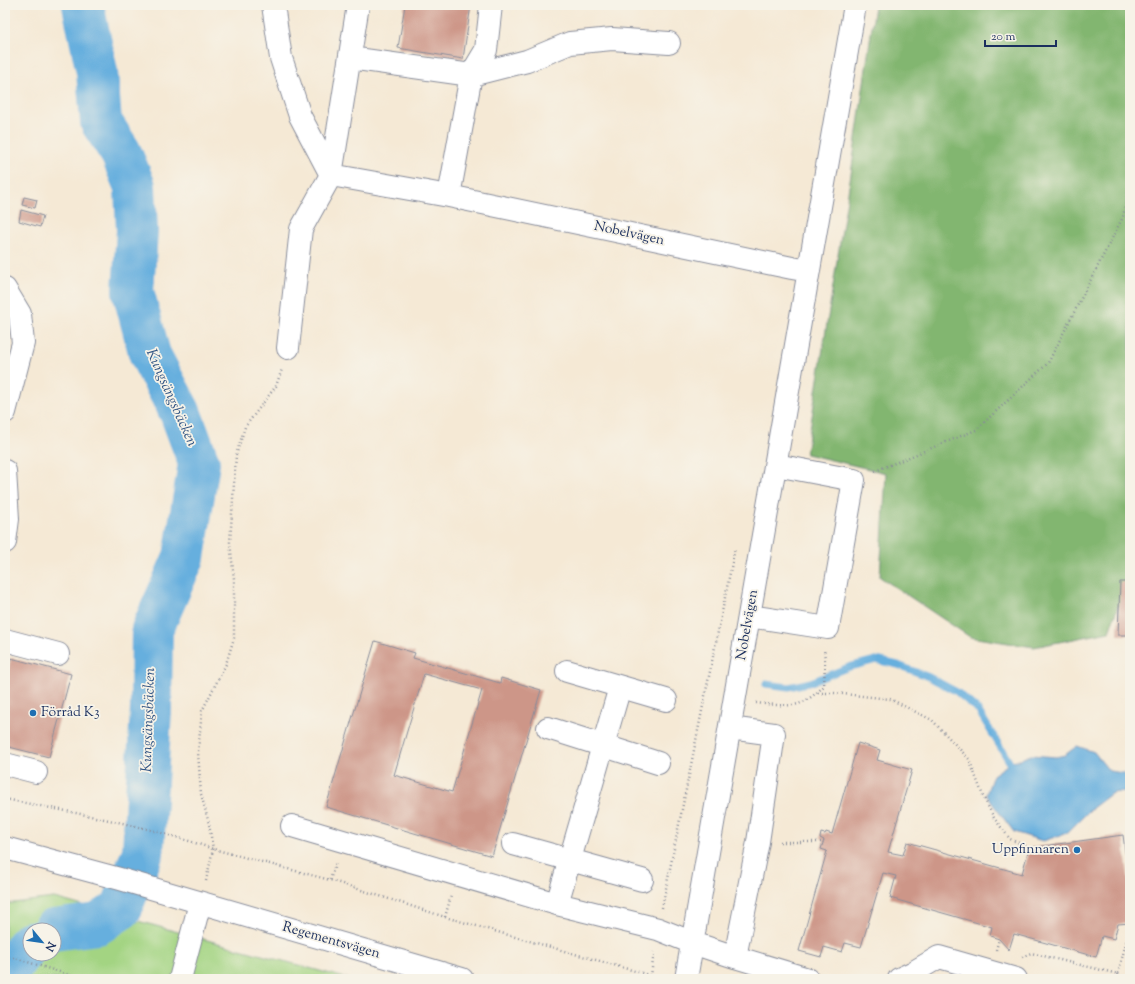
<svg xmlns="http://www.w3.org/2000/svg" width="1135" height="984" viewBox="0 0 1135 984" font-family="'Sorts Mill Goudy',serif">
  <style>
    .green { fill: #a3d482; stroke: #5f8270; fill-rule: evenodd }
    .forest { fill: #82b670; stroke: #4e7267 }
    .water { fill: #66afde; stroke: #406f9e }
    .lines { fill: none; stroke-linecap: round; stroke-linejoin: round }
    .stream { stroke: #66afde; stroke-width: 7 }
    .river { stroke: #66afde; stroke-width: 42 }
    .building { fill: #cd9688; fill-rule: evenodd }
    .minor-casing { stroke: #888c9a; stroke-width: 24 }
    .path { stroke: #888c9a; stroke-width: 2.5; stroke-dasharray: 1 3; stroke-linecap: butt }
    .minor { stroke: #fff; stroke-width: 22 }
    .poi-dot { fill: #1f6fb2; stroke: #f7f3e8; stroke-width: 1.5 }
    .labels { text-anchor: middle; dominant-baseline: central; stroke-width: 3.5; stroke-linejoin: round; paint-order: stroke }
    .street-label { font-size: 14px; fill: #1b2f5e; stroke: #f7f3e8 }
    .poi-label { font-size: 14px; fill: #1b2f5e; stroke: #f7f3e8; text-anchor: start }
    .water-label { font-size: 15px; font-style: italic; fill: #325584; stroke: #f7f3e8 }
  </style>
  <rect width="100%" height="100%" fill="#f7f3e8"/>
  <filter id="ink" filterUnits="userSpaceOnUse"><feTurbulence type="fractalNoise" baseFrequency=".025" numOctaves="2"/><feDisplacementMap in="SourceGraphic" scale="8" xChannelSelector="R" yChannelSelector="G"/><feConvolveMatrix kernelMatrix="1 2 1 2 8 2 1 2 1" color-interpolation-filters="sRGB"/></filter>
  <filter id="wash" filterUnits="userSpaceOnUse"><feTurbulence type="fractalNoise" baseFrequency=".012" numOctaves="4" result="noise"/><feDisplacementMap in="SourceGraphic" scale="16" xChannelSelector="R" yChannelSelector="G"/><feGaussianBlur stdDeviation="0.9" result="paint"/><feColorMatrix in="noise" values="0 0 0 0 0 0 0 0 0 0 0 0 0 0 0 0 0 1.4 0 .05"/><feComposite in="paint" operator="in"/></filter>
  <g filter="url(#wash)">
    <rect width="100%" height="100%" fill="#f5e9d5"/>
    <path class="green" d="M54,898L349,979H5V904ZM30,930H54V954H30Z"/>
    <path class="forest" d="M875,5H1130V572L1109,632L1034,647L970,637L880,577L886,473L806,454L851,174Z"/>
    <path class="water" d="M1077,746L1094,752L1109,771L1130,774V791L1112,793L1091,809L1067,833L1043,841L1014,832L986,795L993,775L1010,763L1031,755L1056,757L1065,755Z"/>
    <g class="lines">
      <path class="stream" d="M766,684L789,687L811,682L849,667L876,660L898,665L929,677L957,692L978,710L1010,763"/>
      <path class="river" d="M53,930L98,924L121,909L143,852L151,709L152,630L184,557L199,463L180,412L150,355L133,291L137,231L135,187L121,153L101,122L97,72L83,5
        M5,970L10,968L30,942"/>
    </g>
    <g id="blocks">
      <path class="building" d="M405,5H471L463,59L398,48Z
        M24,197L37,200L35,208L22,205Z
        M21,210L43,216L40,227L19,221Z
        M1120,582H1130V635H1118Z
        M375,641L415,653L413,658L500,683L501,678L541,690L492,856L326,807ZM424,674L482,690L452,792L394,775Z
        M11,658L71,674L49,757L5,746V681Z
        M1129,668H1130V689H1128Z
        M858,743L880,750L877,760L912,770L888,852L903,855L907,842L1022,874L1029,848L1123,835L1129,882H1130V923L1118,924L1114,939L1102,936L1096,957L1014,934L1009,950L999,939L990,936L992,927L890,898L896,876L883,873L861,947L845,943L842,952L824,947L821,957L799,951L827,851L821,849L824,840L820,838L821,833L825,834L826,832L832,834Z"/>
    </g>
  </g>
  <g filter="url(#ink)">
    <use href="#blocks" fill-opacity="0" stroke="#888c9a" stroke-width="1"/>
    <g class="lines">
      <defs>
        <path id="minor" d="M273,5L281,58L300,116L331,175L301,229L288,348
          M358,5L331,175L449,196L792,268L809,271
          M350,58L471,75L449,196
          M471,75L527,61L570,43L612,39L669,43
          M471,75L486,50L491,5
          M5,289L20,314L23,343L5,412
          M5,471L8,519L5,542
          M749,616L828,628L854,480L776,465
          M5,640L58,654
          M567,671L666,700
          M548,728L658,763
          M5,764L36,772
          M292,826L557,904L658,929L693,943L735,957L758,842L774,734L730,728
          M513,844L642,880
          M5,848L120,879L462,979
          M557,904L620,687
          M735,957L808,979
          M180,979L200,903
          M686,979L855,5
          M899,979L912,973L939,957L1016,979"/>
      </defs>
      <use href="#minor" class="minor-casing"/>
      <path class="path" d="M875,471L976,430L1048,363L1123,217L1130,182
        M818,693H834L890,699L932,720L969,759L983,796L994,818L1010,839L1030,848
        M756,703C767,704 788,707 798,704C807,701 817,693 824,686L825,661L824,649
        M5,799C75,813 146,825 213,849L330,880L445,917L663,979
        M780,842H823
        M330,880L336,862
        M206,881L213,849L209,824L201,794L198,752L202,711L226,664L234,638V579L230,542L236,455L245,427L276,386L282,369
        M662,908L735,548
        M445,917L451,896
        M996,950L999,939
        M1022,957L1031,953L1118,974L1130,927
        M5,958H15L82,979
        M1118,974L1120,979
        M651,976L654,952"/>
      <use href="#minor" class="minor"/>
    </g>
  </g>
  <g class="poi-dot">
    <circle cx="33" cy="713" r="4"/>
    <circle cx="1077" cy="850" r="4"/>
  </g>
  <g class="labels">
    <g class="street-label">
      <text transform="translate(629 234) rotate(12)">Nobelvägen</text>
      <text transform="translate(748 625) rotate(-80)">Nobelvägen</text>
      <text transform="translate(331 941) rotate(16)">Regementsvägen</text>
    </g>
    <g class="poi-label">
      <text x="41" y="713">Förråd K3</text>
      <text x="1069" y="850" text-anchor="end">Uppfinnaren</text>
    </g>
    <g class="water-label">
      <text transform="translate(171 398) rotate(66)">Kungsängsbäcken</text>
      <text transform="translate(149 720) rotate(-88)">Kungsängsbäcken</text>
    </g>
  </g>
  <rect width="1135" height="984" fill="none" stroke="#f7f3e8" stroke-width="20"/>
  <g transform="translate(42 942) rotate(119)"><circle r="19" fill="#f7f3e8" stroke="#9fa5b1"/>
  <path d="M0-3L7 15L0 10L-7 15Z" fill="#1f6fb2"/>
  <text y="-6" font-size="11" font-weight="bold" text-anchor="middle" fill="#1b2f5e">N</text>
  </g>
  <path d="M985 40v6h71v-6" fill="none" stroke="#1b2f5e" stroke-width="2"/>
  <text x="991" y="40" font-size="12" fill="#1b2f5e" stroke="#f7f3e8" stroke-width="3" paint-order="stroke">20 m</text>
</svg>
